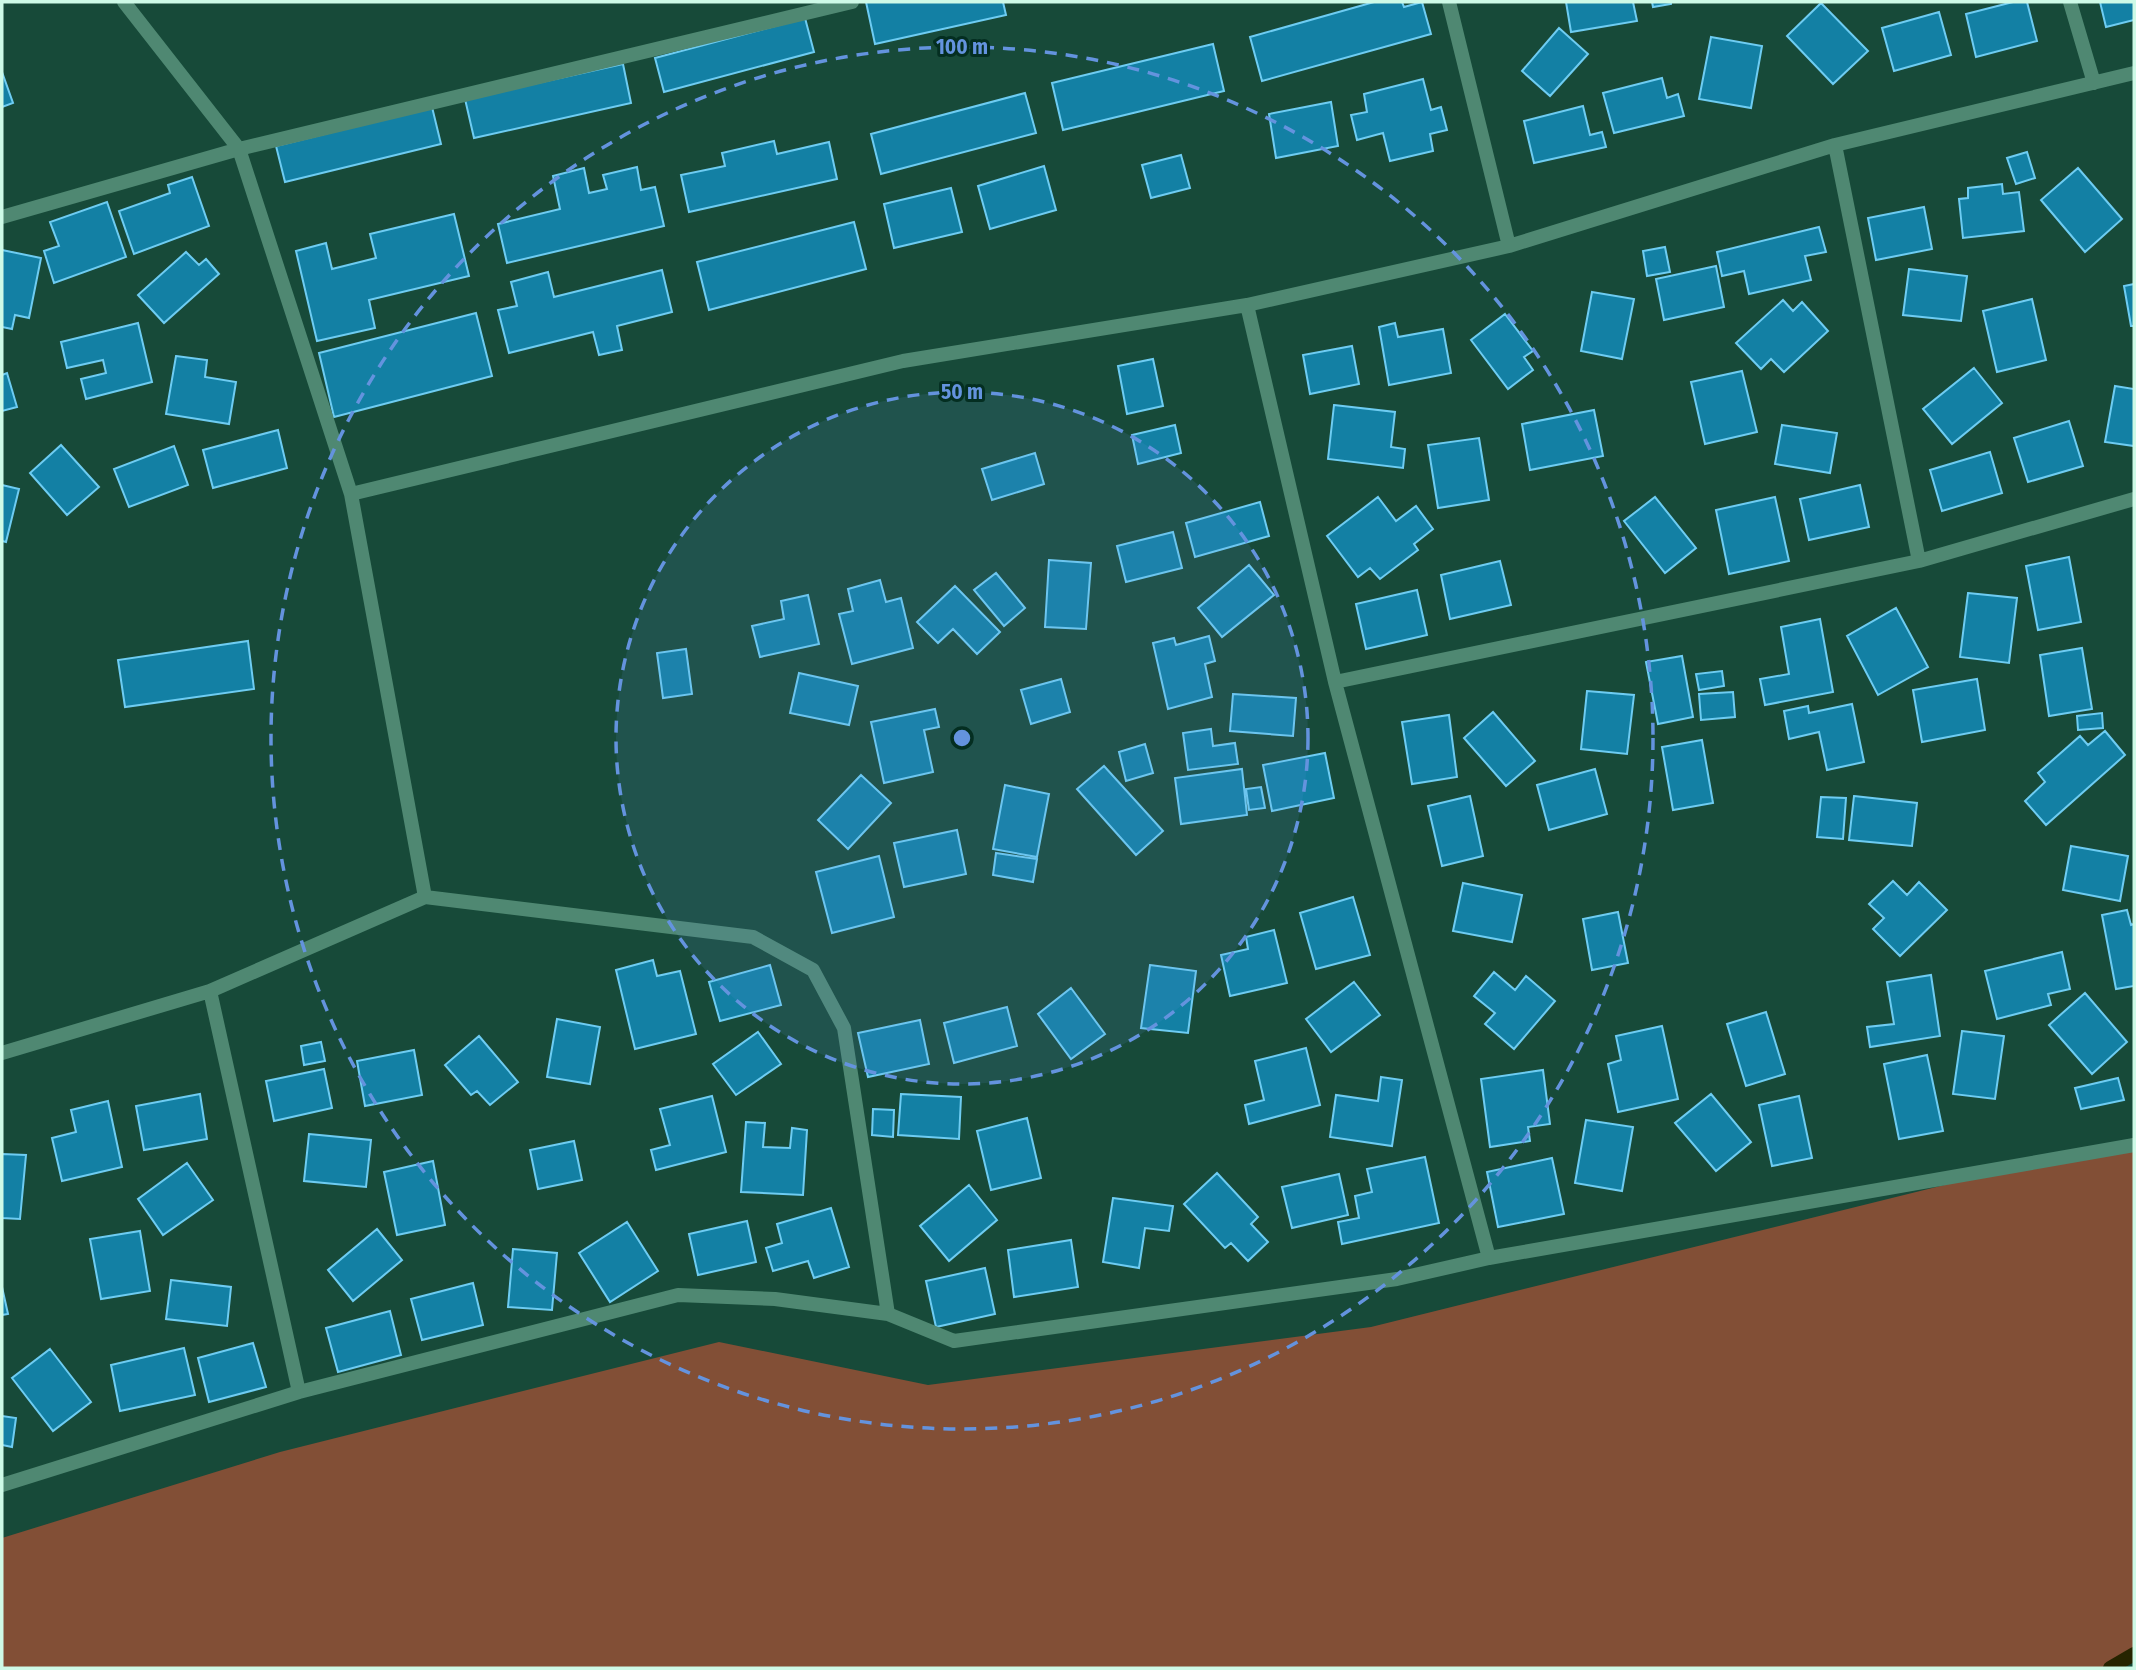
<svg xmlns="http://www.w3.org/2000/svg" width="2136" height="1670" viewBox="0 0 2136 1670" font-family="'Fira Sans Condensed',sans-serif">
  <style>
    .green { fill: #824f36 }
    .lines { fill: none; stroke-linecap: round; stroke-linejoin: round }
    .stream { stroke: #262400; stroke-width: 14 }
    .building { fill: #1380a4; stroke: #6eccf2; stroke-width: 2 }
    .street { stroke: #4f8872; stroke-width: 14 }
    .ring { fill: none; stroke: #6493de; stroke-width: 3.5; stroke-dasharray: 12 9 }
    .centre { fill: #6493de; stroke: #042e21; stroke-width: 3.5 }
    .ring-label { font-size: 21px; text-anchor: middle; font-weight: bold; fill: #6493de; stroke: #042e21; stroke-width: 6; stroke-linejoin: round; paint-order: stroke }
  </style>
  <rect width="100%" height="100%" fill="#174a39"/>
  <path class="green" d="M2134,1138V1653L2110,1668H2V1538L280,1452L719,1342L928,1385L1371,1327Z"/>
  <g class="lines">
    <path class="stream" d="M2110,1668L2134,1654"/>
  </g>
  <path class="building" d="M866,2H1003L1006,15L875,44Z
    M1374,2H1402L1404,7L1422,2L1431,34L1262,81L1250,37Z
    M1566,2H1633L1637,21L1571,32Z
    M1652,2H1671V4L1653,7Z
    M2013,2H2027L2037,41L1976,57L1966,14Z
    M2100,2H2134V20L2106,27Z
    M1821,3L1868,51L1833,84L1787,36Z
    M1939,12L1951,55L1894,71L1882,28Z
    M805,18L814,52L664,92L655,58Z
    M1559,28L1588,54L1550,96L1522,71Z
    M1711,37L1762,46L1751,108L1699,99Z
    M1213,44L1224,91L1063,130L1052,83Z
    M623,64L631,103L474,138L465,99Z
    M2,72L13,103L2,107Z
    M1662,78L1667,98L1678,94L1684,116L1614,133L1603,93Z
    M1423,79L1431,110L1441,107L1447,130L1430,134L1433,151L1390,161L1383,133L1357,140L1351,115L1367,112L1364,94Z
    M1025,93L1036,133L881,174L871,134Z
    M1331,102L1338,146L1276,158L1269,114Z
    M1583,106L1590,135L1602,132L1606,147L1534,163L1524,121Z
    M432,107L441,144L285,182L276,146Z
    M774,141L777,154L829,142L837,179L689,212L681,175L725,166L722,153Z
    M2027,152L2035,178L2016,184L2007,158Z
    M1181,155L1190,188L1151,198L1142,165Z
    M1044,166L1056,210L990,229L978,186Z
    M637,167L641,190L655,187L664,226L507,263L498,224L560,209L553,176L584,168L589,193L607,189L603,175Z
    M2078,168L2122,219L2085,252L2041,200Z
    M192,177L209,226L134,254L119,211L170,193L168,185Z
    M2002,184L2003,194L2019,192L2024,231L1963,238L1959,199L1968,198V188Z
    M951,188L962,232L894,248L884,204Z
    M107,202L126,257L54,283L44,251L59,246L50,222Z
    M1924,207L1932,249L1876,260L1868,218Z
    M454,214L469,276L369,300L375,328L317,341L296,251L326,243L332,269L376,258L370,234Z
    M854,222L866,269L709,310L697,262Z
    M1819,227L1826,252L1805,256L1811,280L1749,294L1744,271L1722,276L1717,252Z
    M1665,247L1670,272L1647,276L1643,251Z
    M2,250L41,258L29,318L15,315L12,329L2,327Z
    M186,252L199,265L206,259L219,274L164,323L138,295Z
    M1716,266L1724,307L1664,320L1656,279Z
    M1909,269L1967,276L1961,321L1903,315Z
    M662,270L672,312L617,326L622,350L599,355L593,332L509,353L498,310L517,306L511,282L548,272L554,297Z
    M2134,284V326H2131L2124,286Z
    M1592,292L1634,299L1622,359L1581,351Z
    M2032,299L2046,360L1997,372L1983,311Z
    M1783,300L1793,311L1802,302L1828,331L1784,372L1771,359L1761,369L1736,343Z
    M476,313L492,376L334,417L319,353Z
    M1505,314L1533,351L1524,357L1533,370L1508,389L1471,340Z
    M138,323L152,382L86,399L81,379L106,373L103,360L67,368L61,342Z
    M1395,323L1398,337L1443,329L1451,373L1389,385L1379,327Z
    M1352,346L1359,384L1310,394L1303,355Z
    M176,356L207,360L205,377L236,382L229,424L166,414Z
    M1153,359L1163,406L1127,414L1118,366Z
    M1974,368L2002,403L1952,444L1923,409Z
    M1742,371L1757,432L1705,444L1691,382Z
    M7,373L17,407L2,411V375Z
    M2115,386L2134,389V446L2105,442Z
    M1334,405L1395,412L1391,447L1405,449L1403,468L1328,459Z
    M1594,410L1603,456L1530,470L1522,424Z
    M2069,421L2083,466L2028,482L2014,438Z
    M1175,425L1181,453L1138,464L1132,435Z
    M1782,425L1837,433L1830,473L1775,464Z
    M278,430L287,468L213,488L203,450Z
    M1479,438L1489,500L1438,508L1428,445Z
    M61,445L99,487L67,515L30,473Z
    M174,446L188,485L129,507L114,469Z
    M1990,452L2002,493L1942,511L1930,470Z
    M1035,453L1044,484L992,500L982,469Z
    M2,485L19,489L6,542L2,541Z
    M1860,485L1869,527L1809,540L1800,499Z
    M1378,497L1396,521L1416,506L1433,529L1414,544L1418,550L1380,579L1370,568L1358,577L1327,536Z
    M1655,497L1696,548L1665,573L1624,521Z
    M1775,497L1789,561L1729,574L1716,510Z
    M1260,502L1269,536L1195,557L1186,523Z
    M1173,532L1182,568L1126,582L1117,546Z
    M2069,557L2081,622L2038,630L2026,566Z
    M1049,560L1091,563L1086,629L1045,627Z
    M1500,561L1511,605L1450,619L1441,575Z
    M1249,565L1274,595L1222,637L1198,608Z
    M996,573L1025,608L1004,626L974,590Z
    M880,580L886,602L901,598L913,648L852,664L839,614L853,611L848,589Z
    M955,586L1000,632L977,654L953,629L938,643L917,622Z
    M1417,590L1427,635L1366,649L1356,604Z
    M1968,593L2017,598L2009,663L1960,657Z
    M808,595L819,644L760,657L752,626L784,619L781,601Z
    M1896,608L1928,667L1878,695L1847,636Z
    M1820,619L1833,692L1765,705L1760,679L1789,674L1781,627Z
    M1209,636L1215,661L1205,664L1212,697L1168,709L1153,643L1174,638L1176,645Z
    M248,641L254,689L125,707L118,660Z
    M2082,648L2092,709L2049,716L2040,655Z
    M686,649L692,694L663,698L657,653Z
    M1682,656L1693,717L1658,724L1646,662Z
    M1722,671L1724,686L1699,690L1696,674Z
    M799,673L858,686L849,725L790,713Z
    M1061,679L1070,712L1031,724L1021,690Z
    M1977,679L1985,730L1922,742L1913,690Z
    M1587,691L1634,695L1627,754L1581,749Z
    M1733,692L1735,717L1701,720L1699,694Z
    M1233,694L1296,698L1293,736L1230,731Z
    M1852,704L1864,762L1827,770L1819,732L1789,739L1784,711L1808,706L1809,713Z
    M935,709L939,727L924,730L933,772L884,783L871,722Z
    M1493,712L1535,761L1506,786L1464,738Z
    M2102,713L2103,728L2078,730L2077,716Z
    M1449,715L1457,777L1412,784L1402,722Z
    M1211,729L1213,746L1235,743L1238,764L1188,770L1183,733Z
    M2105,731L2125,755L2046,825L2025,801L2045,782L2038,773L2080,736L2088,745Z
    M1702,740L1713,803L1673,810L1662,747Z
    M1145,744L1153,773L1126,781L1119,752Z
    M1325,753L1334,798L1272,811L1263,765Z
    M1104,766L1163,831L1136,855L1077,789Z
    M1242,769L1247,815L1181,824L1175,778Z
    M1595,769L1607,814L1549,830L1537,785Z
    M861,775L891,803L848,849L818,820Z
    M1005,785L1049,794L1037,857L993,849Z
    M1261,787L1265,808L1249,810L1246,789Z
    M1470,796L1483,856L1442,866L1428,806Z
    M1854,796L1917,803L1912,846L1849,840Z
    M1821,797L1846,798L1843,839L1817,837Z
    M957,830L966,874L904,887L894,843Z
    M2071,846L2128,856L2120,901L2063,890Z
    M996,853L1037,859L1033,882L993,875Z
    M879,856L894,917L832,933L816,872Z
    M1893,881L1907,895L1919,882L1947,910L1900,956L1873,929L1884,918L1869,904Z
    M1463,883L1522,895L1512,942L1453,931Z
    M1353,897L1370,955L1316,969L1300,913Z
    M2127,910L2131,925L2134,924V986L2116,989L2102,915Z
    M1618,912L1628,963L1592,970L1583,919Z
    M1274,930L1287,983L1230,996L1221,955L1248,949L1246,937Z
    M2062,952L2070,989L2048,994L2051,1005L1997,1019L1985,971Z
    M653,960L657,976L680,971L696,1034L635,1049L616,970Z
    M770,965L781,1005L720,1021L709,982Z
    M1150,965L1196,971L1188,1033L1141,1028Z
    M1494,972L1515,990L1526,976L1555,1001L1514,1049L1485,1024L1495,1013L1474,996Z
    M1931,975L1940,1036L1870,1047L1867,1027L1894,1024L1887,982Z
    M1354,982L1380,1015L1331,1052L1306,1019Z
    M1071,988L1105,1034L1071,1059L1038,1014Z
    M2085,993L2127,1042L2092,1074L2049,1025Z
    M1007,1007L1017,1046L954,1063L944,1023Z
    M1766,1012L1785,1074L1746,1086L1727,1024Z
    M557,1019L600,1027L590,1084L547,1077Z
    M920,1020L929,1064L868,1077L858,1033Z
    M1662,1026L1678,1099L1618,1112L1608,1064L1621,1060L1616,1036Z
    M1962,1031L2004,1036L1995,1099L1953,1094Z
    M758,1032L781,1064L736,1095L713,1064Z
    M479,1036L518,1082L490,1105L477,1091L471,1095L445,1065Z
    M321,1042L325,1061L304,1065L301,1046Z
    M1306,1048L1320,1105L1249,1124L1245,1105L1264,1100L1255,1061Z
    M414,1050L422,1095L365,1106L357,1061Z
    M1927,1055L1943,1131L1899,1139L1884,1064Z
    M324,1069L332,1108L274,1121L266,1081Z
    M1543,1070L1550,1124L1528,1127L1530,1141L1490,1147L1481,1079Z
    M1381,1077L1402,1080L1392,1146L1330,1137L1336,1095L1378,1101Z
    M2118,1078L2124,1100L2081,1109L2075,1088Z
    M200,1094L207,1139L144,1150L136,1106Z
    M901,1094L961,1097L959,1139L898,1135Z
    M1711,1094L1751,1142L1716,1171L1675,1123Z
    M712,1096L726,1152L656,1170L651,1150L670,1145L660,1109Z
    M1799,1096L1812,1158L1772,1166L1759,1105Z
    M108,1101L122,1167L62,1181L52,1138L76,1132L71,1110Z
    M873,1109L894,1110L893,1137L872,1135Z
    M1027,1118L1041,1178L991,1190L977,1131Z
    M1586,1120L1633,1127L1622,1191L1575,1183Z
    M746,1122L765,1123L763,1147L790,1148L792,1128L807,1130L803,1195L741,1192Z
    M309,1134L371,1140L366,1187L304,1181Z
    M574,1141L582,1180L538,1189L530,1150Z
    M2,1154L26,1155L20,1219L2,1218Z
    M1425,1157L1439,1223L1342,1244L1338,1222L1359,1218L1355,1196L1372,1192L1367,1169Z
    M1552,1158L1564,1214L1498,1227L1487,1172Z
    M433,1161L445,1225L397,1235L384,1172Z
    M187,1163L213,1200L163,1235L138,1199Z
    M1217,1173L1258,1217L1251,1224L1268,1242L1248,1261L1231,1243L1225,1248L1184,1204Z
    M1339,1174L1348,1215L1292,1228L1282,1187Z
    M969,1185L997,1220L949,1261L920,1226Z
    M1113,1198L1173,1206L1169,1231L1145,1228L1139,1268L1103,1262Z
    M831,1208L849,1267L814,1278L808,1261L773,1271L766,1248L782,1243L777,1224Z
    M747,1221L756,1262L698,1275L689,1234Z
    M627,1222L658,1271L610,1302L579,1253Z
    M377,1229L402,1260L353,1301L328,1270Z
    M140,1231L150,1291L101,1299L90,1239Z
    M1071,1240L1078,1287L1014,1297L1008,1250Z
    M513,1249L557,1253L552,1310L508,1307Z
    M985,1268L995,1314L936,1327L926,1281Z
    M171,1280L231,1287L227,1326L166,1319Z
    M473,1283L483,1325L422,1340L411,1299Z
    M2,1287L8,1314L2,1315Z
    M390,1311L401,1355L338,1372L326,1328Z
    M253,1343L266,1387L209,1402L198,1358Z
    M184,1348L195,1395L120,1411L111,1365Z
    M50,1349L91,1402L53,1431L12,1378Z
    M2,1416L16,1418L12,1447L2,1445Z"/>
  <g class="lines">
    <path class="street" d="M124,2L239,149L351,494L425,897
      M1449,2L1509,246
      M2070,2L2094,83
      M1835,145L1919,561
      M2,217L239,149L852,2
      M1247,305L1335,682L1489,1258
      M351,494L903,361L1247,305L1509,246L1835,145L2134,73
      M1335,682L1919,561L2134,499
      M210,991L299,1392
      M2,1053L210,991L425,897L753,937L813,970L844,1028L888,1314
      M2,1485L299,1392L678,1295L775,1299L888,1314L954,1341L1397,1279L1489,1258L2134,1145"/>
  </g>
  <circle cx="962" cy="738" r="346" fill="#6493de" fill-opacity=".12"/>
  <g class="ring">
    <circle cx="962" cy="738" r="346"/>
    <circle cx="962" cy="738" r="691"/>
  </g>
  <circle cx="962" cy="738" r="10" class="centre"/>
  <g class="ring-label">
    <text x="962" y="54">100 m</text>
    <text x="962" y="399">50 m</text>
  </g>
  <rect width="2136" height="1670" fill="none" stroke="#cefae7" stroke-width="7"/>
</svg>
